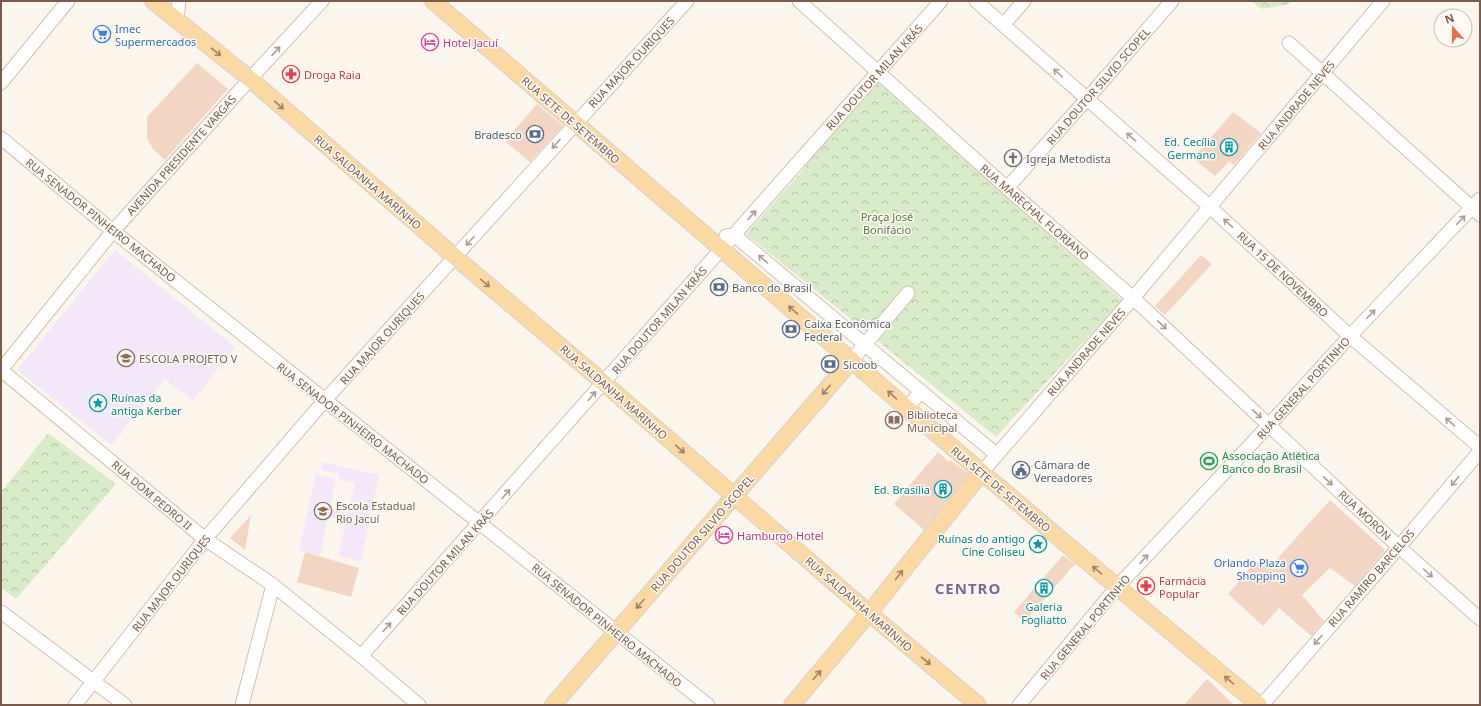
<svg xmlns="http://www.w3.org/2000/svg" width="1481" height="706" viewBox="0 0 1481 706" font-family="'Noto Sans',sans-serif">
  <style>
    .education { fill: #f3e8fa }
    .park { fill: url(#park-crowns) }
    .building { fill: #f3d5c3 }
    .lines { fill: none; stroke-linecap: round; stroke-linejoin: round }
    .minor-casing { stroke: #d1beb0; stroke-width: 15 }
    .major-casing { stroke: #dad1cd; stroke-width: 18 }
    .minor { stroke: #fff; stroke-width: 13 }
    .major { stroke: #fbd9a5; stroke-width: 16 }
    .oneway { stroke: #af9d94 }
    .oneway2 { stroke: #a18267 }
    .labels { text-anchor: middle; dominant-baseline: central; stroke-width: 3; stroke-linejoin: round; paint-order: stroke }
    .shop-label { font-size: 11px; fill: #366cbe; stroke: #fffaf3; text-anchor: start }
    .hotel-label { font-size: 11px; fill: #b23c85; stroke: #fffaf3; text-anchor: start }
    .street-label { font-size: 11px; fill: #7a5c4d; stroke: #fffaf3 }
    .health-label { font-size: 11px; fill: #be3a42; stroke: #fffaf3; text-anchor: start }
    .service-label { font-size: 11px; fill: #4e5e75; stroke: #fffaf3; text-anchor: start }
    .culture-label { font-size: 11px; fill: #0d838f; stroke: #fffaf3; text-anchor: end }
    .worship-label { font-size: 11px; fill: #5b616d; stroke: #fffaf3; text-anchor: start }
    .park-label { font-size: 11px; fill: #537a41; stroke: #fffaf3 }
    .education-label { font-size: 11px; fill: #785e54; stroke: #fffaf3; text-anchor: start }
    .leisure-label { font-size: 11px; fill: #27864d; stroke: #fffaf3; text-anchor: start }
    .district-label { font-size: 15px; font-weight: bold; letter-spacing: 1px; fill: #846695; stroke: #fffaf3 }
  </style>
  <defs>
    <pattern id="park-crowns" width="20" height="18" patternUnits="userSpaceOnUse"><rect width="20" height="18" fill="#d8ecc9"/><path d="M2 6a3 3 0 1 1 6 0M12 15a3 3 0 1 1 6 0" fill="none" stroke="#b4c2a5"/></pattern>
  </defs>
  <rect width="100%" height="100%" fill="#fdf6ec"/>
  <path class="education" d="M115,250L235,347L193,401L165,379L111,445L17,370Z
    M322,462L379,475L361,561L338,556L346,521L328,517L320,555L299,551L316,474L336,479L330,509L348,513L355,483L339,479L340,474L321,470Z"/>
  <path class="park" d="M1251,1H1292L1289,4L1262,9Z
    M879,83L1122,300L996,437L746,234L804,169L808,162Z
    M48,433L116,484L16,599L1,588V492Z"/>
  <path class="building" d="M197,63L228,89L165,160L153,149L147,138V117Z
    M537,104L563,126L530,162L505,141Z
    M1233,112L1261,133L1234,165L1229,162L1215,176L1193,158Z
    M1201,255L1212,264L1165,315L1155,306Z
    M938,452L949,462L950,460L969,474L924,530L894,504Z
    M1330,500L1385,550L1355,586L1330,568L1302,595L1324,621L1311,636L1279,608L1263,626L1228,594L1256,561L1268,569Z
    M251,515L245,550L230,538Z
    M305,552L359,568L351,597L297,582Z
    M1063,555L1075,564L1024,622L1014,612Z
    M1207,679L1234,705H1184Z"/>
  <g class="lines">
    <defs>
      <path id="minor" d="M799,1L1007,188L1133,298L1399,547L1480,619
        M976,1L1210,207L1350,336L1480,447
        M177,19L179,1
        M1004,24L1024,1
        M1289,43L1480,215
        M1,83L68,1
        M1,138L113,231L708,705
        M1007,188L1087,99L1172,1
        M726,236L734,235L997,455
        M852,360L908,293
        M1,370L205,539L273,585L361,656L419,705
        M1,370L113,231L250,79L322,1
        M907,408L921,391
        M982,472L1133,298L1383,1
        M1,612L125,705
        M361,656L941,1
        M75,705L205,539L325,400L687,1
        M242,705L273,585
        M1019,705L1117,587L1269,425L1350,336L1480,199
        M1262,705L1399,547L1480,451"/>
      <path id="major" d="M153,1L250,79L455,257L604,383L869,613L978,705
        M433,1C708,236 980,475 1259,705
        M553,705L852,360
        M792,705L869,613L982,472"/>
    </defs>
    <use href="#minor" class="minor-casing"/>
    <use href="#major" class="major-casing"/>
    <use href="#minor" class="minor"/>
    <use href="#major" class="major"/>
  </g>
  <defs><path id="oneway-shaft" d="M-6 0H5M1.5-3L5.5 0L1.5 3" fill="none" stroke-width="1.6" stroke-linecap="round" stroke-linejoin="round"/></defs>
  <g class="oneway">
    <use href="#oneway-shaft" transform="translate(276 51) rotate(-47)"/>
    <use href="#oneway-shaft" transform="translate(1058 73) rotate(-138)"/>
    <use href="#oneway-shaft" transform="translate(1131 137) rotate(-139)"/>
    <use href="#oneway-shaft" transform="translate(556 144) rotate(132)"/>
    <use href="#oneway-shaft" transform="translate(752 215) rotate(-48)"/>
    <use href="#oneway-shaft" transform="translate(1461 220) rotate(-46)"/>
    <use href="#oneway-shaft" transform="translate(1228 223) rotate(-137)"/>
    <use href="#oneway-shaft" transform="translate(470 241) rotate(132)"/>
    <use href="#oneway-shaft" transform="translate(763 259) rotate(-140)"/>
    <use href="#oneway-shaft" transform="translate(1371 314) rotate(-46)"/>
    <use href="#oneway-shaft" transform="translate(1162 325) rotate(43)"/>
    <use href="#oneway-shaft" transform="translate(592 396) rotate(-49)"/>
    <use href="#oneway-shaft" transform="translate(1257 414) rotate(43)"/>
    <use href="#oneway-shaft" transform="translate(1450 422) rotate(-139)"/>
    <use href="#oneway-shaft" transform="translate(1328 481) rotate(43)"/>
    <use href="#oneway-shaft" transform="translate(1455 481) rotate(130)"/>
    <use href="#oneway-shaft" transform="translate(506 494) rotate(-49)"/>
    <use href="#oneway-shaft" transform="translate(1144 559) rotate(-47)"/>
    <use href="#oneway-shaft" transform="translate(1428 573) rotate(42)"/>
    <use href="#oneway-shaft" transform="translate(387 627) rotate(-48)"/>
    <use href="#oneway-shaft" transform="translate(1318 640) rotate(131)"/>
  </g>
  <g class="oneway2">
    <use href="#oneway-shaft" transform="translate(216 52) rotate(40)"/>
    <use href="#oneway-shaft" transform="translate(279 105) rotate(41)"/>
    <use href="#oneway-shaft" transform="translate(485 283) rotate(40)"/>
    <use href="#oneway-shaft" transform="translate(793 310) rotate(-139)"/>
    <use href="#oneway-shaft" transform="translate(826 390) rotate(131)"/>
    <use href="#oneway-shaft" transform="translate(892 395) rotate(-139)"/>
    <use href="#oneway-shaft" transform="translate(680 449) rotate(41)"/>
    <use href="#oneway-shaft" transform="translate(1097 570) rotate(-140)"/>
    <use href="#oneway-shaft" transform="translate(899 575) rotate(-52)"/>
    <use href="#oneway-shaft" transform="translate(640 604) rotate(131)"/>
    <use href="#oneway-shaft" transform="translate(926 661) rotate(40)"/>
    <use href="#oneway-shaft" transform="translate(817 675) rotate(-50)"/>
    <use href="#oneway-shaft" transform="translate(1229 680) rotate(-140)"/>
  </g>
  <defs>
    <symbol id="supermarket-ring" viewBox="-11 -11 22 22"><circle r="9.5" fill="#fffaf3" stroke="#3f7fe0" stroke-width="1.5"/><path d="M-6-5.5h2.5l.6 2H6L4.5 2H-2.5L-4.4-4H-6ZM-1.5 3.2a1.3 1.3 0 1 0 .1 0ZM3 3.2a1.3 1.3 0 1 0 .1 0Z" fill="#3f7fe0"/></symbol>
    <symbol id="hotel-ring" viewBox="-11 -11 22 22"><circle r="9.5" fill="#fffaf3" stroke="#d1479c" stroke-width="1.5"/><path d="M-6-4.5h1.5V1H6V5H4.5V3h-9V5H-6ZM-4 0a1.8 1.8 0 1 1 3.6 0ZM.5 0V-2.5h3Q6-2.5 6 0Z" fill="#d1479c"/></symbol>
    <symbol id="pharmacy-ring" viewBox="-11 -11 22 22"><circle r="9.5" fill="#fffaf3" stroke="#e0444e" stroke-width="1.5"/><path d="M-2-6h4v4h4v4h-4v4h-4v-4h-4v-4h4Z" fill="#e0444e"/></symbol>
    <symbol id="bank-ring" viewBox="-11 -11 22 22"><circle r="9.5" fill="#fffaf3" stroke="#5c6f8a" stroke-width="1.5"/><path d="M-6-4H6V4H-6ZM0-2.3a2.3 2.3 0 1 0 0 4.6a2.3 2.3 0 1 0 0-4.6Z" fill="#5c6f8a"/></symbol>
    <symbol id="building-ring" viewBox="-11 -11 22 22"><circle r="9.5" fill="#fffaf3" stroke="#0f9aa8" stroke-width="1.5"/><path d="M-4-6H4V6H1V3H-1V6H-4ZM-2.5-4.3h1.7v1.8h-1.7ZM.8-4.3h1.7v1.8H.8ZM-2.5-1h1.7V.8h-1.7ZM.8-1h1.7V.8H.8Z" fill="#0f9aa8"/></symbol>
    <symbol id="church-ring" viewBox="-11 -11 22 22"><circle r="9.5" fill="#fffaf3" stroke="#6b7280" stroke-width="1.5"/><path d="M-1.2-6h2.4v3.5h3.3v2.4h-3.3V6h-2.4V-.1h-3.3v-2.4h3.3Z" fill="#6b7280"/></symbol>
    <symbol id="school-ring" viewBox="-11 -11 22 22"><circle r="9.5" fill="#fffaf3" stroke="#8d6e63" stroke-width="1.5"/><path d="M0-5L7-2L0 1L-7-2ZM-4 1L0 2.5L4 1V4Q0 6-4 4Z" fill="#8d6e63"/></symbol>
    <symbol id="sight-ring" viewBox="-11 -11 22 22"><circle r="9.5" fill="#fffaf3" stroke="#0f9aa8" stroke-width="1.5"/><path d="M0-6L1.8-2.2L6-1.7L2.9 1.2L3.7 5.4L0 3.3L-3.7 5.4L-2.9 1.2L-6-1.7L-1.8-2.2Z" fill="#0f9aa8"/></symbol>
    <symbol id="library-ring" viewBox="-11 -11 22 22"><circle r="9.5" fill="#fffaf3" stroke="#8d6e63" stroke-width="1.5"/><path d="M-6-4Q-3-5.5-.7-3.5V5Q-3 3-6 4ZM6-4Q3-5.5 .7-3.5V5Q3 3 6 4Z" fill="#8d6e63"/></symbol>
    <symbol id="stadium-ring" viewBox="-11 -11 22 22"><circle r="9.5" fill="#fffaf3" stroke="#2e9e5b" stroke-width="1.5"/><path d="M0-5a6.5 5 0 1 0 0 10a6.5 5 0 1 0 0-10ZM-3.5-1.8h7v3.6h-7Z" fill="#2e9e5b"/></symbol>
    <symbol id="civic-ring" viewBox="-11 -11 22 22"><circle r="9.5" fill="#fffaf3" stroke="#5c6f8a" stroke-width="1.5"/><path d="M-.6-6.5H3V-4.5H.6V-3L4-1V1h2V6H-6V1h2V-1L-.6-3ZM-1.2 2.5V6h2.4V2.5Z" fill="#5c6f8a"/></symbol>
  </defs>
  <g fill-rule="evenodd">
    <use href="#supermarket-ring" x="92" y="24" width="20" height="20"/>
    <use href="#hotel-ring" x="420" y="32" width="20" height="20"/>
    <use href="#pharmacy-ring" x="281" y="64" width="20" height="20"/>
    <use href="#bank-ring" x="525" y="124" width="20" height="20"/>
    <use href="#building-ring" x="1219" y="137" width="20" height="20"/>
    <use href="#church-ring" x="1003" y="148" width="20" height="20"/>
    <use href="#bank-ring" x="709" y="277" width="20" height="20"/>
    <use href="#bank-ring" x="781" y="319" width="20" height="20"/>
    <use href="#school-ring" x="116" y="348" width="20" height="20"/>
    <use href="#bank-ring" x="820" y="354" width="20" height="20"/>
    <use href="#sight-ring" x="88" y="393" width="20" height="20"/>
    <use href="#library-ring" x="884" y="410" width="20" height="20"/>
    <use href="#stadium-ring" x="1199" y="451" width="20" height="20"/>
    <use href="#civic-ring" x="1011" y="460" width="20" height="20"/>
    <use href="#building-ring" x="933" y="479" width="20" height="20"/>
    <use href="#school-ring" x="313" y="501" width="20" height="20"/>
    <use href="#hotel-ring" x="714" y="525" width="20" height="20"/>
    <use href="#sight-ring" x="1028" y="534" width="20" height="20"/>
    <use href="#supermarket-ring" x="1289" y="558" width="20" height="20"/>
    <use href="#pharmacy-ring" x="1136" y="576" width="20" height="20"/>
    <use href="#building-ring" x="1034" y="578" width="20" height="20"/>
  </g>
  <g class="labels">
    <g class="shop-label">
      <text x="115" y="28">Imec<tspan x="115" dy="13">Supermercados</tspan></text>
      <text x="1286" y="562" text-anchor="end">Orlando Plaza<tspan x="1286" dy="13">Shopping</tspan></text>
    </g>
    <g class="hotel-label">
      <text x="443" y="42">Hotel Jacuí</text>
      <text x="737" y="535">Hamburgo Hotel</text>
    </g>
    <g class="street-label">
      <text transform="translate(631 62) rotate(-47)">RUA MAJOR OURIQUES</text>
      <text transform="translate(874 77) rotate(-48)">RUA DOUTOR MILAN KRÁS</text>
      <text transform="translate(1098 86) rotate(-49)">RUA DOUTOR SILVIO SCOPEL</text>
      <text transform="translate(1296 105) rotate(-50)">RUA ANDRADE NEVES</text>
      <text transform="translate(571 120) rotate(41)">RUA SETE DE SETEMBRO</text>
      <text transform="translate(181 155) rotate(-48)">AVENIDA PRESIDENTE VARGAS</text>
      <text transform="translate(368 182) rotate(41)">RUA SALDANHA MARINHO</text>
      <text transform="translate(1035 212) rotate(41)">RUA MARECHAL FLORIANO</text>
      <text transform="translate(101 220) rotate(39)">RUA SENADOR PINHEIRO MACHADO</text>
      <text transform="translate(1283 274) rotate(43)">RUA 15 DE NOVEMBRO</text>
      <text transform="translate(659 320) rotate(-49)">RUA DOUTOR MILAN KRÁS</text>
      <text transform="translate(382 338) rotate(-48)">RUA MAJOR OURIQUES</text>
      <text transform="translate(1086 352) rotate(-49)">RUA ANDRADE NEVES</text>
      <text transform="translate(1303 388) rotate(-48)">RUA GENERAL PORTINHO</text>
      <text transform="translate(614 392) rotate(41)">RUA SALDANHA MARINHO</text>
      <text transform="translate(353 423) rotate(38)">RUA SENADOR PINHEIRO MACHADO</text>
      <text transform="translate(1001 489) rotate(40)">RUA SETE DE SETEMBRO</text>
      <text transform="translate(152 495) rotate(40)">RUA DOM PEDRO II</text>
      <text transform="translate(1365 515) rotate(43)">RUA MORON</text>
      <text transform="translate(702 533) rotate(-49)">RUA DOUTOR SILVIO SCOPEL</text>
      <text transform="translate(445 562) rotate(-48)">RUA DOUTOR MILAN KRÁS</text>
      <text transform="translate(1371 578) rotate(-49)">RUA RAMIRO BARCELOS</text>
      <text transform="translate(171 583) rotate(-52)">RUA MAJOR OURIQUES</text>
      <text transform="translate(859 604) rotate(41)">RUA SALDANHA MARINHO</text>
      <text transform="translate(607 625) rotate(39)">RUA SENADOR PINHEIRO MACHADO</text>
      <text transform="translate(1085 627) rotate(-50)">RUA GENERAL PORTINHO</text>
    </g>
    <g class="health-label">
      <text x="304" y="74">Droga Raia</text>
      <text x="1159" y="580">Farmácia<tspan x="1159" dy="13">Popular</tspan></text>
    </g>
    <g class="service-label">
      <text x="522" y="134" text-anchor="end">Bradesco</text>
      <text x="732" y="287">Banco do Brasil</text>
      <text x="804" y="323">Caixa Econômica<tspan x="804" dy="13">Federal</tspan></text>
      <text x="843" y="364">Sicoob</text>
      <text x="1034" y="464">Câmara de<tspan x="1034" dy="13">Vereadores</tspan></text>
    </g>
    <g class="culture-label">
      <text x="1216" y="141">Ed. Cecília<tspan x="1216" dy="13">Germano</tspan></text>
      <text x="111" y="397" text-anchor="start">Ruínas da<tspan x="111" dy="13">antiga Kerber</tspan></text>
      <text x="930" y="489">Ed. Brasília</text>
      <text x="1025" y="538">Ruínas do antigo<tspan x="1025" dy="13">Cine Coliseu</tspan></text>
      <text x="1044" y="606" text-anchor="middle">Galeria<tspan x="1044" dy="13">Fogliatto</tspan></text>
    </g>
    <g class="worship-label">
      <text x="1026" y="158">Igreja Metodista</text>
    </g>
    <g class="park-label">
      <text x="887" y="216">Praça José<tspan x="887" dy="13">Bonifácio</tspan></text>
    </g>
    <g class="education-label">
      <text x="139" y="358">ESCOLA PROJETO V</text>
      <text x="907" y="414">Biblioteca<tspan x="907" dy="13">Municipal</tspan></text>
      <text x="336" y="505">Escola Estadual<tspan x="336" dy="13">Rio Jacuí</tspan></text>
    </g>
    <g class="leisure-label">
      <text x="1222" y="455">Associação Atlética<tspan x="1222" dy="13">Banco do Brasil</tspan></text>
    </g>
    <g class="district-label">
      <text x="968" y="588">CENTRO</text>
    </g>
  </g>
  <rect width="1481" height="706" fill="none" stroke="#7a5c4d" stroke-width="4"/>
  <g transform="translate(1453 28) rotate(339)"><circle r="19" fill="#fffaf3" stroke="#cabbb1"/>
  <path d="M0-3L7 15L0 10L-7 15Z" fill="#e76f51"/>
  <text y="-6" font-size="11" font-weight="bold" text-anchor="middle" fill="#7a5c4d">N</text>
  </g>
</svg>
